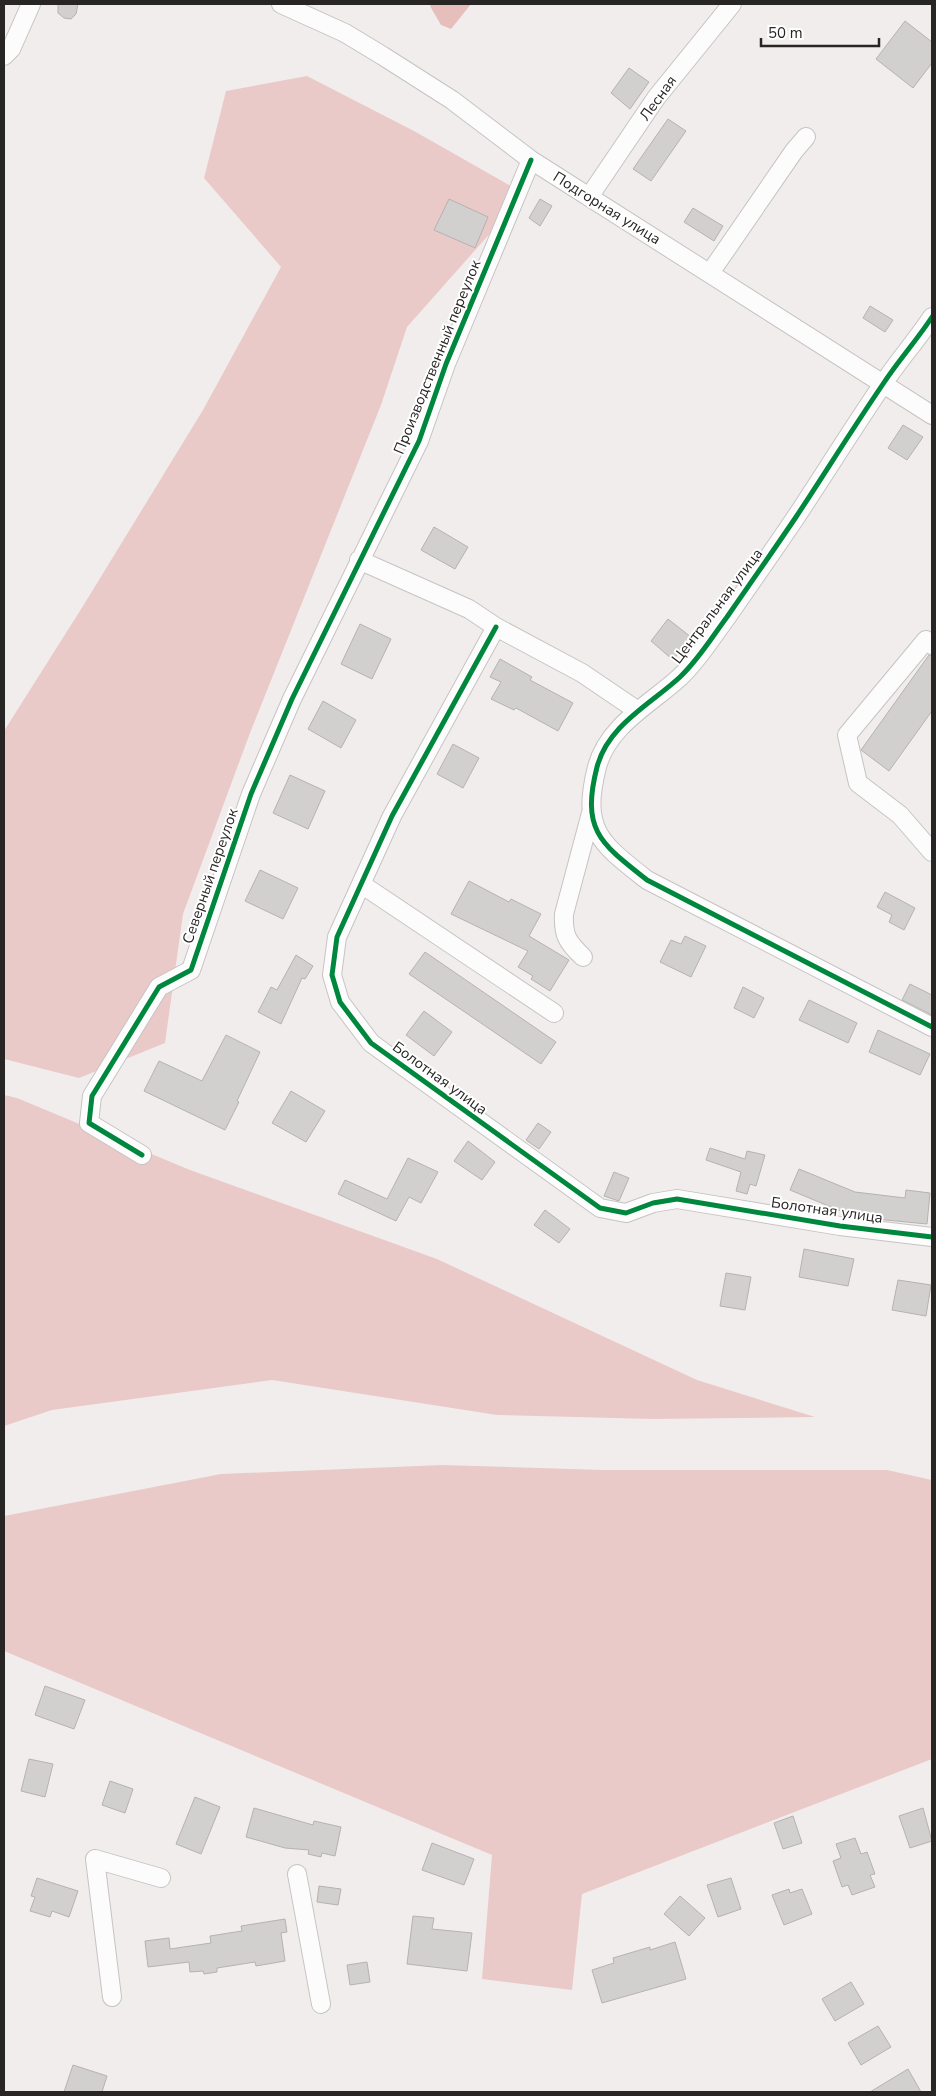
<svg xmlns="http://www.w3.org/2000/svg" width="936" height="2096" viewBox="0 0 936 2096" font-family="'Nunito Sans',sans-serif">
  <style>
    .forest { fill: #eacac8 }
    .water { fill: #e6bebc }
    .building { fill: #d2cfcf; stroke: #b6b2b2 }
    .lines { fill: none; stroke-linecap: round; stroke-linejoin: round }
    .minor-casing { stroke: #c7c3c3; stroke-width: 20 }
    .minor { stroke: #fdfcfc; stroke-width: 18 }
    .cycleway-casing { stroke: #fff; stroke-width: 8 }
    .cycleway { stroke: #00873e; stroke-width: 5 }
    .labels { text-anchor: middle; dominant-baseline: central; stroke-width: 4; stroke-linejoin: round; paint-order: stroke }
    .street-label { font-size: 15px; fill: #282525; stroke: #fff }
  </style>
  <rect width="100%" height="100%" fill="#f2eded"/>
  <path class="forest" d="M307,76L414,131L525,194L407,327L381,405L250,733L183,914L165,1043L79,1078L4,1059V731L83,606L203,410L281,267L204,178L226,91Z
    M4,1095L17,1098L190,1170L437,1259L697,1380L815,1417L652,1419L497,1415L272,1380L52,1410L4,1426Z
    M442,1465L603,1470H887L932,1480V1759L582,1894L572,1990L482,1979L492,1855L4,1651V1516L221,1474Z"/>
  <path class="water" d="M431,4H471L451,29L441,25L430,6Z"/>
  <path class="building" d="M58,4H78L76,14L71,19L64,18L58,13Z
    M905,21L932,42V63L913,88L876,59Z
    M629,68L649,82L630,109L611,93Z
    M668,119L686,131L651,181L633,169Z
    M449,199L488,217L475,248L434,230Z
    M540,199L552,206L540,226L529,218Z
    M693,208L723,226L714,241L684,222Z
    M870,306L893,320L885,332L863,318Z
    M903,425L923,437L907,460L888,448Z
    M434,527L468,547L455,569L421,550Z
    M668,619L691,637L673,660L651,641Z
    M360,624L391,639L372,679L341,664Z
    M929,655H932V711L889,771L861,750Z
    M500,659L532,677L530,680L573,703L558,731L516,708L514,710L491,699L501,682L490,677Z
    M323,701L356,720L341,748L308,729Z
    M453,744L479,758L463,788L437,774Z
    M290,775L325,791L308,829L273,813Z
    M260,870L298,888L283,919L245,901Z
    M469,881L509,902L511,899L541,914L529,936L569,960L550,991L531,979L533,976L518,967L528,951L451,914Z
    M885,892L915,908L904,930L889,922L892,915L877,907Z
    M685,936L706,946L691,977L660,962L671,940L681,944Z
    M425,952L556,1042L541,1064L409,974Z
    M296,955L313,966L305,979L302,978L281,1024L258,1012L271,987L277,990Z
    M910,984L932,995V1015L902,1000Z
    M743,987L764,998L754,1018L734,1008Z
    M809,1000L857,1023L848,1043L799,1020Z
    M424,1011L452,1032L434,1056L406,1035Z
    M878,1030L930,1054L920,1075L869,1052Z
    M226,1035L260,1052L237,1101L239,1102L225,1130L144,1091L159,1061L202,1081Z
    M291,1091L325,1111L306,1142L272,1123Z
    M538,1123L551,1132L539,1149L526,1140Z
    M468,1141L495,1162L482,1180L454,1161Z
    M710,1148L745,1159L747,1151L765,1155L756,1186L750,1184L747,1194L736,1191L741,1172L706,1160Z
    M408,1158L438,1172L421,1203L409,1197L396,1221L338,1194L345,1180L387,1199Z
    M799,1169L855,1192L905,1198L906,1190L930,1193L927,1224L855,1217L790,1190Z
    M614,1172L629,1178L619,1201L604,1196Z
    M545,1210L570,1229L559,1243L534,1225Z
    M804,1249L854,1259L848,1286L799,1277Z
    M726,1273L751,1277L745,1310L720,1306Z
    M898,1280L931,1285L926,1316L892,1310Z
    M45,1686L85,1700L74,1729L35,1715Z
    M29,1759L53,1764L45,1797L21,1791Z
    M110,1781L133,1789L125,1813L102,1805Z
    M195,1797L220,1807L201,1854L176,1844Z
    M254,1808L313,1825L314,1821L341,1827L335,1856L322,1853L321,1857L308,1854L309,1850L285,1848L246,1837Z
    M923,1808L932,1841L910,1848L899,1816Z
    M793,1816L802,1843L783,1849L774,1823Z
    M855,1838L861,1854L867,1852L875,1874L870,1875L875,1887L852,1895L848,1885L842,1887L833,1861L841,1858L836,1844Z
    M432,1843L474,1859L464,1885L422,1870Z
    M37,1878L78,1891L69,1917L52,1911L50,1917L30,1911L35,1897L31,1896Z
    M731,1878L741,1909L718,1917L707,1885Z
    M319,1886L341,1889L338,1905L317,1902Z
    M789,1889L790,1893L802,1889L812,1914L784,1925L772,1895Z
    M680,1896L705,1918L689,1936L664,1914Z
    M413,1916L434,1918L432,1929L472,1933L467,1971L407,1964Z
    M285,1919L287,1932L281,1933L285,1961L256,1966L255,1962L217,1968V1972L204,1974L203,1971L190,1972L189,1962L148,1967L145,1941L169,1938L170,1949L211,1943L210,1936L242,1931L241,1926Z
    M675,1942L686,1979L602,2003L592,1970L614,1963L613,1958L650,1947V1950Z
    M367,1962L370,1982L350,1985L347,1965Z
    M851,1982L864,2004L835,2021L822,1999Z
    M878,2026L891,2047L861,2065L848,2043Z
    M73,2065L107,2076L102,2092H64Z
    M908,2069L921,2092H870Z"/>
  <g class="lines">
    <defs>
      <path id="minor" d="M281,4L345,33L383,56L452,100L531,160L932,415
        M4,56L11,49L31,4
        M589,197L656,98L732,4
        M710,273L794,151L806,137
        M932,317C917,340 898,361 883,384C853,428 825,473 796,517C773,551 750,584 727,617C712,637 699,659 680,677C651,704 608,725 597,767C581,830 600,843 647,880L932,1027
        M359,560L469,609L496,627L582,673L638,711
        M496,627L392,816L337,937L332,975L340,1002L371,1043L600,1208L626,1213L653,1203L677,1199L840,1226L932,1237
        M932,645L926,640L847,735L858,783L900,815L932,852
        M361,884L554,1013
        M583,957C567,942 563,935 564,914L591,813
        M142,1155L89,1123L92,1096L159,987L191,970L251,794L292,699L419,441L446,364L531,160
        M297,1874L321,2004
        M112,1997L95,1859L161,1878"/>
    </defs>
    <use href="#minor" class="minor-casing"/>
    <use href="#minor" class="minor"/>
    <defs>
      <path id="cycleway" d="M932,317C917,340 898,361 883,384C853,428 825,473 796,517C773,551 750,584 727,617C712,637 699,659 680,677C651,704 608,725 597,767C581,830 600,843 647,880L932,1027
        M496,627L392,816L337,937L332,975L340,1002L371,1043L600,1208L626,1213L653,1203L677,1199L840,1226L932,1237
        M142,1155L89,1123L92,1096L159,987L191,970L251,794L292,699L419,441L446,364L531,160"/>
    </defs>
    <use href="#cycleway" class="cycleway-casing"/>
    <use href="#cycleway" class="cycleway"/>
  </g>
  <g class="labels">
    <g class="street-label">
      <text transform="translate(658 98) rotate(-54)">Лесная</text>
      <text transform="translate(607 208) rotate(32)">Подгорная улица</text>
      <text transform="translate(437 357) rotate(-68)">Производственный переулок</text>
      <text transform="translate(717 606) rotate(-53)">Центральная улица</text>
      <text transform="translate(210 876) rotate(-71)">Северный переулок</text>
      <text transform="translate(440 1078) rotate(36)">Болотная улица</text>
      <text transform="translate(827 1210) rotate(8)">Болотная улица</text>
    </g>
  </g>
  <rect width="936" height="2096" fill="none" stroke="#282525" stroke-width="10"/>
  <path d="M761 38v8h118v-8" fill="none" stroke="#282525" stroke-width="2.5"/>
  <text x="768" y="38" font-size="15" fill="#282525" stroke="#ffffff" stroke-width="4" paint-order="stroke">50 m</text>
</svg>
